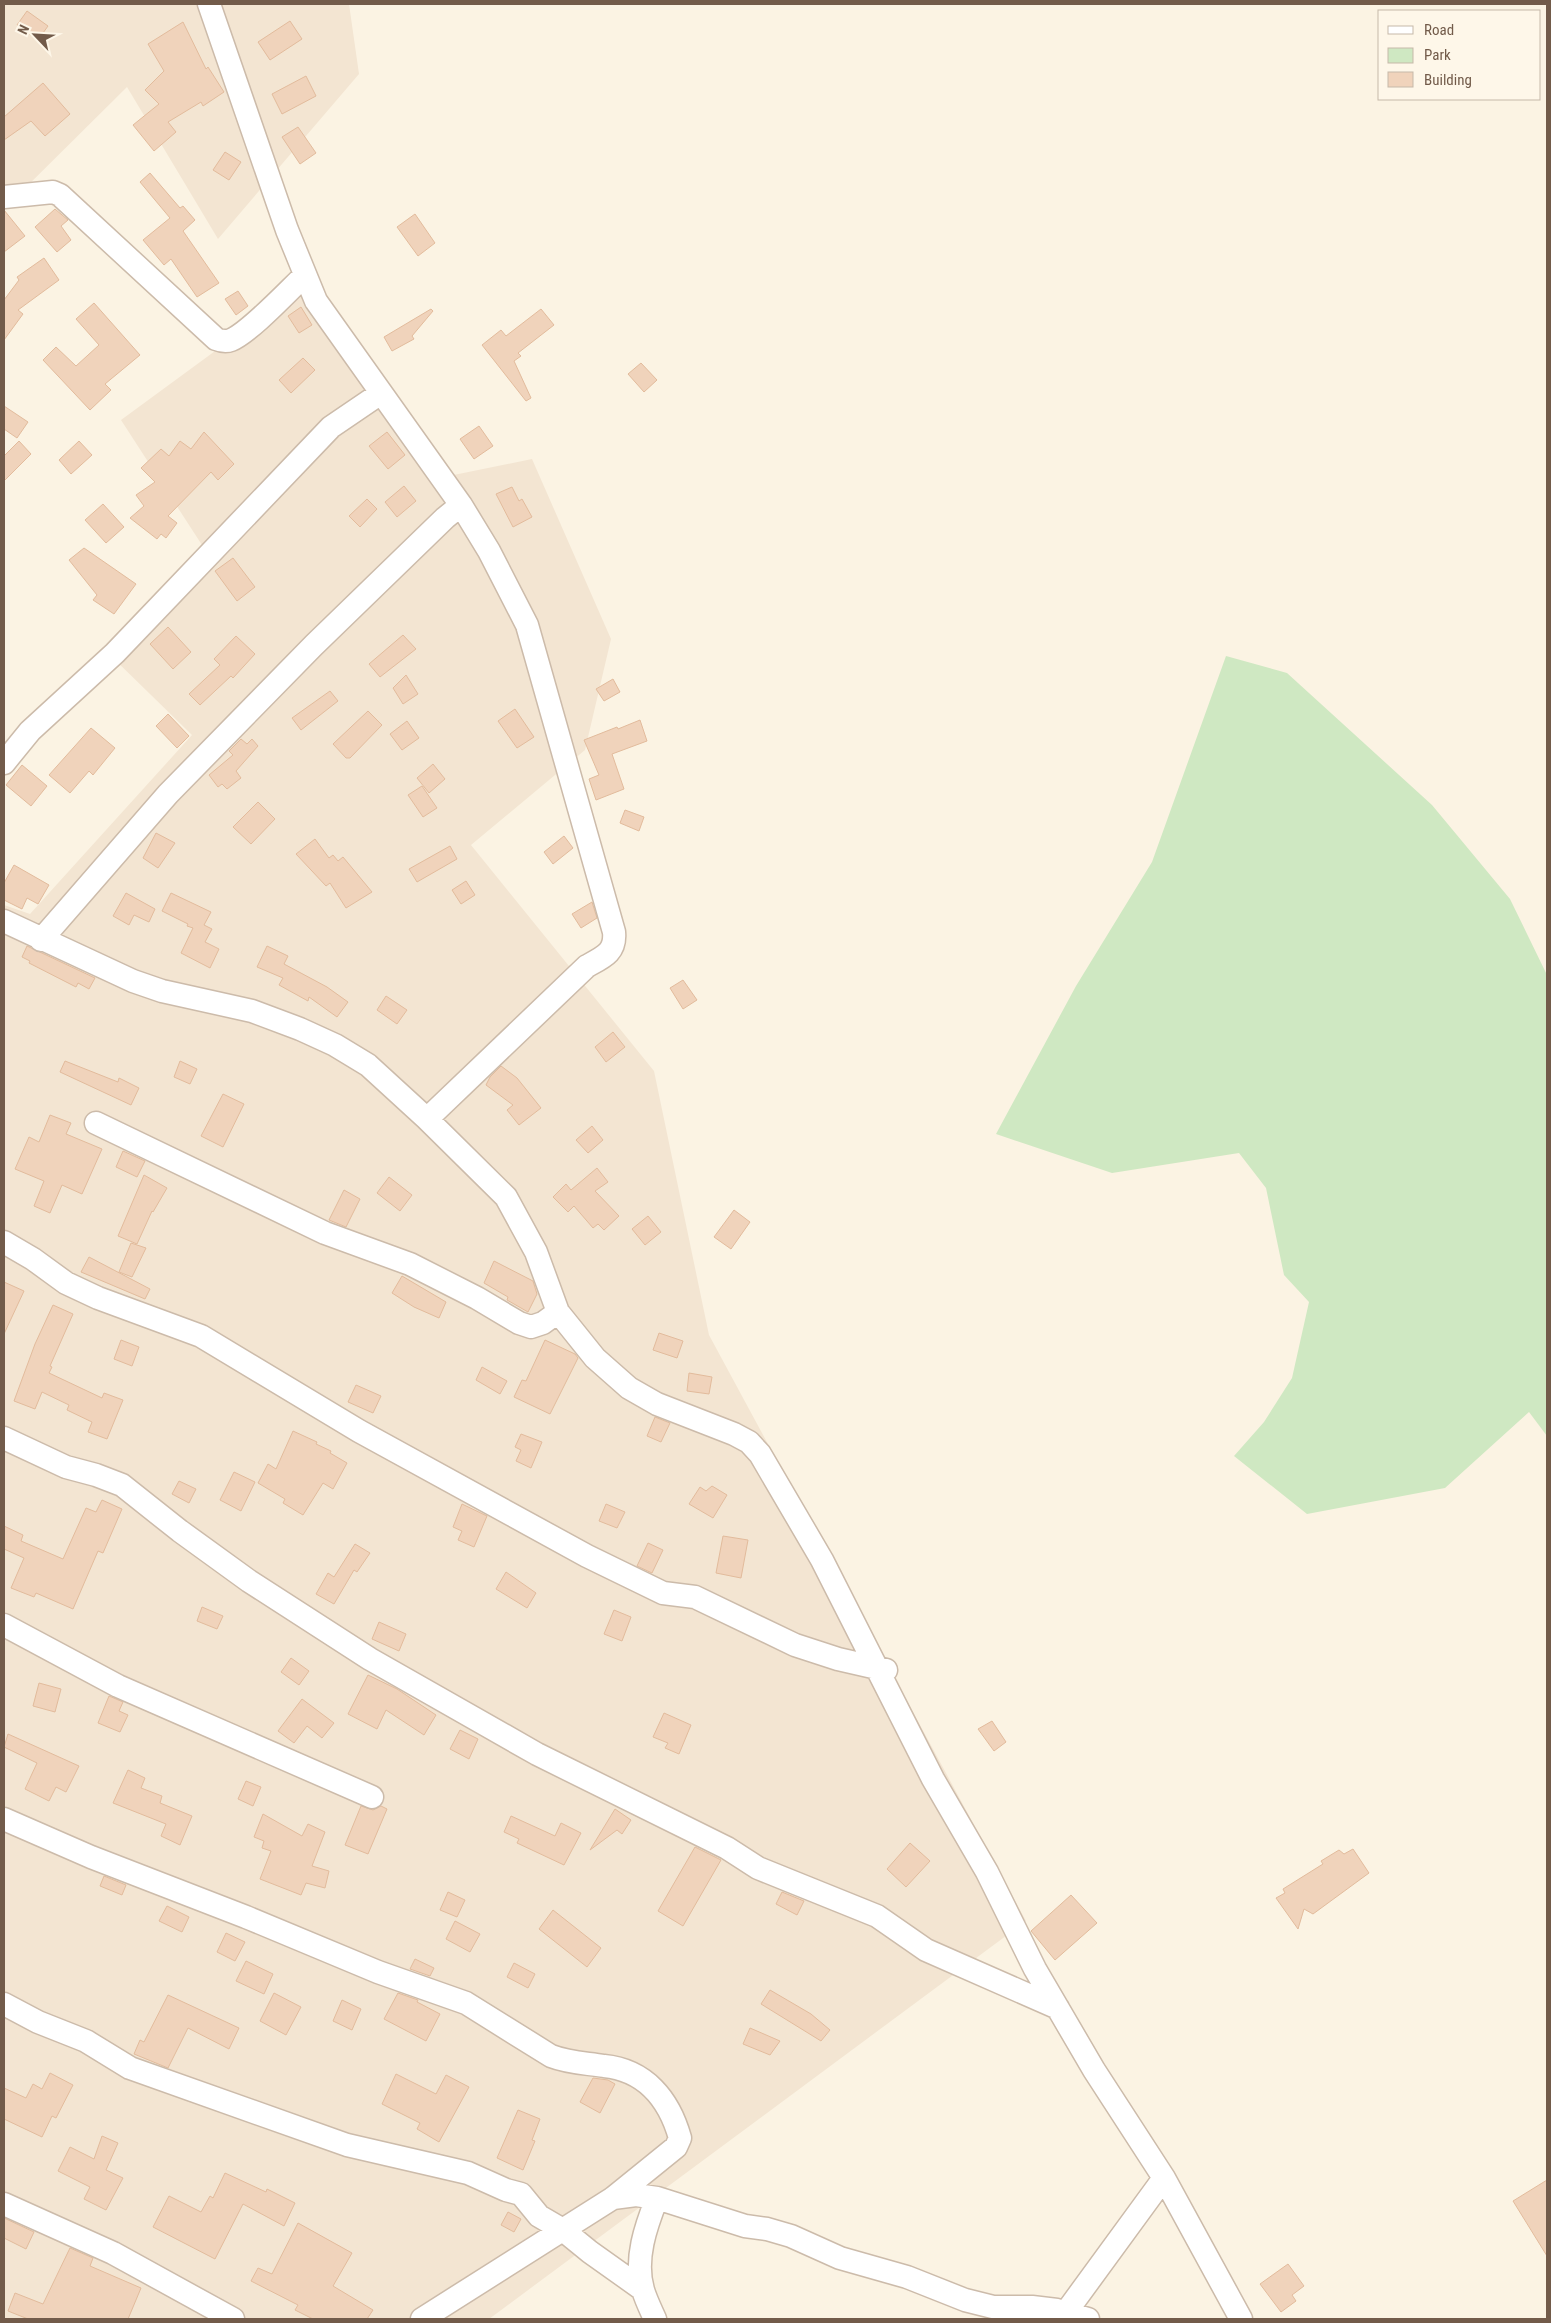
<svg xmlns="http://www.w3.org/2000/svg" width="1551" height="2323" viewBox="0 0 1551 2323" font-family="'Roboto Condensed',sans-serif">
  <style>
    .residential { fill: #f3e5d2 }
    .green { fill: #cfe8c2 }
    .building { fill: #f0d3bb; stroke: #e2bb9c }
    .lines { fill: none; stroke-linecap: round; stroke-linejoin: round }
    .street-casing { stroke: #cba; stroke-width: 25 }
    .street { stroke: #fff; stroke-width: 22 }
  </style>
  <rect width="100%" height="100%" fill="#fbf3e3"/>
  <path class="residential" d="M4,4H349L359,74L218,239L127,87L4,209Z
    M305,285L434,479L532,459L611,639L585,750L471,845L654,1071L709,1335L1026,1921L489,2319H4V905L30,914L192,735L109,654L213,562L121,420Z"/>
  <path class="green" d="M1226,656L1287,673L1432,805L1510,899L1547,975V1436L1529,1412L1445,1488L1307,1514L1234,1456L1264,1422L1292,1378L1309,1302L1284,1275L1266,1188L1239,1153L1112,1173L996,1134L1076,986L1152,862Z"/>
  <path class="building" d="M27,11L48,26L38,40L17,25Z
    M290,21L302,39L270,60L258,42Z
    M183,22L206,69L208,67L224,92L203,106L201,102L168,122L176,132L154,151L133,125L159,104L145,90L164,71L148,44Z
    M306,76L316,96L282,114L272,94Z
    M43,83L70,114L45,136L31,121L4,140V117Z
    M298,127L316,153L300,164L282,137Z
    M225,152L241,162L229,180L213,170Z
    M150,173L180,208L183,206L195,220L183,231L219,283L197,297L171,259L164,265L143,240L170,218L140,182Z
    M55,209L68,220L61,226L71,240L57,252L35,227Z
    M4,210L25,236L4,252Z
    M415,214L435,243L418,256L397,227Z
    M44,258L59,280L18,310L23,314L4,340V300L19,280L17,277Z
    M238,291L248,306L236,315L225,299Z
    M94,303L140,355L105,384L111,390L90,410L43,360L56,347L76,366L99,345L76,319Z
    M301,307L312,325L299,333L288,316Z
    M431,309L433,311L412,336L414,339L392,351L384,337Z
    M541,309L554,325L518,353L521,356L514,361L531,398L526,401L482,345L501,330L506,336Z
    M303,358L315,370L291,393L279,380Z
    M641,363L657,380L644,392L628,374Z
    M4,406L28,422L17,438L4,429Z
    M479,426L493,446L474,459L460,439Z
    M204,432L234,464L218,480L211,472L168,516L177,523L166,538L161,534L157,539L130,518L144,506L136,495L155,482L141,468L161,449L169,456L180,441L191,449Z
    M387,432L405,455L388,469L369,446Z
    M19,441L31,454L4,481V456Z
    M79,441L92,455L71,474L59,460Z
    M404,486L416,501L397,517L385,502Z
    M512,487L519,501L522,499L532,517L513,527L496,494Z
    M367,499L377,509L360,527L349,516Z
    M103,504L124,527L106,543L85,520Z
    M84,548L136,584L114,614L93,600L97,595L69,560Z
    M233,558L255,587L237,601L215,571Z
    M168,627L191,652L173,669L150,644Z
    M403,635L416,649L380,677L369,664Z
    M236,636L255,654L233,678L231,676L200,705L189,694L220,665L214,659Z
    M406,675L418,694L403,704L393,688Z
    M613,679L620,692L604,701L596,689Z
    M330,691L338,701L301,730L292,718Z
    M515,709L534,737L517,748L498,721Z
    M368,711L382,725L350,758H346L333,744Z
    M168,714L189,736L177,748L156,726Z
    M640,720L647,741L612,754L624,789L596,800L589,779L599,775L584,740L617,727L618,729Z
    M407,721L419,738L402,750L390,734Z
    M91,728L115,748L93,775L89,771L70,793L49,775Z
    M241,739L247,744L252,739L258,746L236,771L241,778L227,789L222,784L218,787L209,775L233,755L229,751Z
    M433,764L445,779L429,793L417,778Z
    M22,765L47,786L31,806L6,785Z
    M422,786L437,808L423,817L408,795Z
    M258,802L275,819L251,844L233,827Z
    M625,810L644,817L639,831L620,823Z
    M156,833L175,843L158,868L143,858Z
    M564,836L573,848L553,864L544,852Z
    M315,839L329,858L333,855L338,861L343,857L372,892L346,908L330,883L326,886L296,854Z
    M450,846L457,859L417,882L409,869Z
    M14,865L49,885L38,904L27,898L22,909L4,900V883Z
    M466,881L475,895L461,904L452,890Z
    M126,893L155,909L149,922L134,915L129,925L113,916Z
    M171,893L211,912L204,925L212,929L205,942L219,949L210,968L181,953L193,928L187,926L188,924L162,911Z
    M592,902L597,918L581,928L572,914Z
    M27,946L95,978L89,989L78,983L76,987L29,963L30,961L22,957Z
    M267,946L288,956L284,964L327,987L348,1002L337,1017L309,997L308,1001L279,985L283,978L257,967Z
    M683,980L697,1000L683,1009L670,988Z
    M386,996L407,1010L397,1024L377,1010Z
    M613,1032L625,1047L606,1062L595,1047Z
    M65,1061L118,1082L119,1078L139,1088L131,1105L60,1072Z
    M180,1061L197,1069L190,1084L174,1077Z
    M501,1066L517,1078L541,1108L519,1125L507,1110L513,1105L486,1085L490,1077Z
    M223,1094L244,1104L223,1147L201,1136Z
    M50,1115L71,1123L66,1134L102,1149L82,1194L62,1185L50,1213L34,1206L44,1181L15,1169L29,1137L39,1142Z
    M592,1126L603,1140L588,1153L576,1140Z
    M123,1151L145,1161L137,1177L116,1167Z
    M597,1168L608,1182L595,1191L619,1216L604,1230L598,1224L593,1228L574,1206L568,1212L553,1197L566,1184L571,1190Z
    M144,1175L167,1188L153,1212L152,1211L137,1244L118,1236Z
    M389,1177L412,1195L400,1211L377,1193Z
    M344,1190L360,1199L346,1227L329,1220Z
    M734,1210L750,1222L731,1249L714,1237Z
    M648,1216L661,1232L645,1245L632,1229Z
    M131,1243L146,1248L132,1277L119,1272Z
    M89,1257L150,1289L145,1299L81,1272Z
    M494,1261L533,1281L537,1294L528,1312L507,1300L508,1297L484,1283Z
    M402,1276L446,1302L439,1318L414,1307L392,1293Z
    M4,1282L24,1291L4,1334Z
    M53,1305L73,1314L50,1366L52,1367L49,1373L102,1398L104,1393L123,1400L107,1439L88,1432L92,1422L67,1410L69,1405L42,1392L35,1409L14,1401L35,1344Z
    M659,1333L683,1341L677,1358L653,1350Z
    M121,1340L139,1347L132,1366L114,1359Z
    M545,1340L575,1354L578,1358L550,1414L514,1397L522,1380L526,1381Z
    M482,1367L507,1381L500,1394L476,1380Z
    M689,1373L712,1377L709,1394L687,1391Z
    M356,1385L381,1396L373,1413L348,1402Z
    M655,1417L670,1423L661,1442L647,1436Z
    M293,1431L317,1442L316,1444L331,1451L330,1453L347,1463L333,1489L323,1483L303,1515L283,1503L285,1499L258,1483L268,1464L276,1469Z
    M521,1434L542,1442L531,1468L516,1461L521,1450L515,1447Z
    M234,1472L255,1482L241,1511L220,1500Z
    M179,1481L196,1489L189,1503L172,1494Z
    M712,1486L727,1495L713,1518L689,1504L700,1487L706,1491Z
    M102,1500L122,1509L103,1553L98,1551L73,1609L36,1593L34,1597L11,1588L24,1558L4,1549V1526L23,1535L21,1541L63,1559L86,1508L96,1512Z
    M462,1504L487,1516L474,1547L458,1540L462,1531L453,1527Z
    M606,1504L625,1512L617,1528L599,1521Z
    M723,1536L748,1540L741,1578L716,1573Z
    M648,1543L663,1550L652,1573L637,1566Z
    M355,1544L370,1553L357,1572L354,1570L334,1604L316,1594L328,1573L334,1577Z
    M506,1572L536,1593L527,1608L496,1589Z
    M202,1607L223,1616L217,1629L197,1621Z
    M614,1610L631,1617L622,1641L604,1634Z
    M379,1622L406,1634L399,1651L372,1639Z
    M291,1658L309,1671L299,1685L281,1672Z
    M368,1675L397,1689L436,1715L424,1735L386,1710L377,1729L348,1714Z
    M39,1683L61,1689L55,1712L33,1706Z
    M109,1696L123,1702L119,1711L128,1715L120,1732L98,1723Z
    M302,1699L334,1723L322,1738L307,1726L294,1743L278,1731Z
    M664,1713L691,1725L679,1754L665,1748L668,1743L653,1737Z
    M992,1721L1006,1742L994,1751L978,1729Z
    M460,1730L478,1739L469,1759L450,1749Z
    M8,1734L79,1766L66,1792L56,1787L49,1801L25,1789L37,1763L4,1747Z
    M128,1770L145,1778L141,1788L162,1796L160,1803L192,1816L180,1845L161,1836L166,1824L113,1803Z
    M246,1781L261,1787L253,1806L238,1799Z
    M361,1806L373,1810L381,1806L387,1809L368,1854L345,1845Z
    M615,1809L631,1820L622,1834L617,1830L590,1850Z
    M263,1814L302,1836L308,1824L325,1832L312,1866L329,1871L325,1888L306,1883L301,1895L260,1879L271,1851L262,1848L264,1841L254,1837Z
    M511,1816L555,1836L561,1823L581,1833L564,1865L517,1843L519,1839L504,1832Z
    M910,1843L930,1861L906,1887L887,1869Z
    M695,1847L721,1860L683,1926L658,1911Z
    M1353,1849L1369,1873L1313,1914L1304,1909L1298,1929L1276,1898L1285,1893L1283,1889L1323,1864L1321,1861L1339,1850L1344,1854Z
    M104,1876L126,1885L122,1895L100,1886Z
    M448,1892L465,1900L457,1917L440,1910Z
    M782,1892L804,1901L797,1915L776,1904Z
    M1071,1895L1097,1923L1055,1960L1031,1931Z
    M167,1906L189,1917L182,1932L159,1921Z
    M553,1910L601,1948L587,1967L539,1929Z
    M455,1921L480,1934L470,1952L446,1939Z
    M226,1933L245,1942L235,1961L217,1952Z
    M415,1959L434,1968L430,1976L410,1969Z
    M246,1961L273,1974L264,1994L236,1981Z
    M514,1963L535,1974L528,1988L507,1977Z
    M770,1990L811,2014L830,2030L821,2041L761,2004Z
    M274,1993L301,2007L286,2035L260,2021Z
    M398,1993L418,2000L417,2002L440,2014L426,2041L384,2019Z
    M168,1995L239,2028L229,2049L188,2028L168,2068L134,2054L140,2040L144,2042Z
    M342,2000L361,2009L352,2030L333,2021Z
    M750,2028L780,2041L770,2055L743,2044Z
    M50,2073L73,2085L56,2118L52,2116L42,2137L4,2119V2088L26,2098L33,2084L42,2089Z
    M396,2074L436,2094L446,2075L469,2087L439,2142L417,2129L420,2123L382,2104Z
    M593,2078L608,2080L615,2084L600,2113L580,2102Z
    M518,2110L540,2119L532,2140L535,2141L523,2170L497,2158Z
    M102,2136L118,2143L106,2170L123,2178L106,2210L84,2199L90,2187L58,2171L70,2147L94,2159Z
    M225,2173L266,2192L267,2189L295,2203L284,2226L243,2204L215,2259L153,2227L169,2196L201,2212L210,2196L213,2198Z
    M1547,2180V2256L1513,2201Z
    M508,2212L521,2219L514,2232L501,2225Z
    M4,2218L34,2232L26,2249L4,2238Z
    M298,2223L352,2253L333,2286L373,2310L367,2319H313L295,2310L298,2305L251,2281L258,2268L272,2274Z
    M70,2248L93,2258L90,2266L141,2288L128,2319H28L8,2311L15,2293L43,2304Z
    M1288,2264L1304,2286L1292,2295L1296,2301L1281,2312L1260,2284Z"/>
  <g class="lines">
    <defs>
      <path id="street" d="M209,4L287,230L316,301L461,505L489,551L527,625L614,932C616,952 604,957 587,966L427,1119
        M4,197L53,192L60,195L216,339C221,341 226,342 231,340C250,332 288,291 305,275
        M4,763L30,731L115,653L331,427L381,393
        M4,921L133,981L162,991L252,1011L300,1029L335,1045L368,1065L427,1119L506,1197L536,1252L558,1312L595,1358L629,1388L657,1404L734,1434L749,1442L760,1454L822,1560L933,1779L987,1872L1035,1969L1094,2070L1164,2178L1241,2319
        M41,940L168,794L314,645L445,518L461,505
        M96,1123L325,1233L410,1264L477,1298L519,1323L531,1327L543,1323L558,1312
        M4,1242L33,1259L66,1283L98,1298L201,1336L359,1431L587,1556L663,1593L695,1597L795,1645L838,1659L886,1670
        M4,1438L66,1467L96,1475L122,1485L180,1531L249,1581L370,1659L537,1754L727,1848L758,1868L877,1916L926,1950L1058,2008
        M4,1625L118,1686L372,1797
        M4,1819L91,1857L246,1917L378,1972L466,2003L551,2056C569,2063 585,2063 604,2066C645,2070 669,2099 680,2138L676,2147L613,2198L422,2319
        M4,2004L38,2022L86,2041L130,2068L347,2145L468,2173L506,2190L521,2194L539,2216L563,2230L590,2252L642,2289
        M613,2198L636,2195L657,2198L745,2226L767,2229L791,2236L840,2258L907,2277L965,2300L993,2307H1032L1057,2310L1088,2319
        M4,2204L113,2253L233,2319
        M655,2319C651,2310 646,2300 643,2290C634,2259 646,2226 657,2198
        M1061,2319L1164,2178"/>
    </defs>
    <use href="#street" class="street-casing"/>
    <use href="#street" class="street"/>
  </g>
  <rect width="1551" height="2323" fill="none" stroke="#725b4a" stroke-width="10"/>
  <rect x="1378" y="10" width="162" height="90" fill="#fef7e9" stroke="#c6b9a9"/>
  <rect x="1388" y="26" width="25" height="8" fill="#ffffff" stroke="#c6b9a9"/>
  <text x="1424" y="35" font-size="15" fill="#725b4a">Road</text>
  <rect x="1388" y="48" width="25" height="15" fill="#cfe8c2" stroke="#c6b9a9"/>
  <text x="1424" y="60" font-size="15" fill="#725b4a">Park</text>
  <rect x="1388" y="72" width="25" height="15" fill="#f0d3bb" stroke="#c6b9a9"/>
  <text x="1424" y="85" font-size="15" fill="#725b4a">Building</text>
  <g transform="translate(35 35) rotate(295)" stroke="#fef7e9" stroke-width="4" paint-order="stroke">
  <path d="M0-4L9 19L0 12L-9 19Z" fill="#725b4a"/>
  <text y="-8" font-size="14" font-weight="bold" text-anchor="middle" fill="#725b4a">N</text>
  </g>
</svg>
